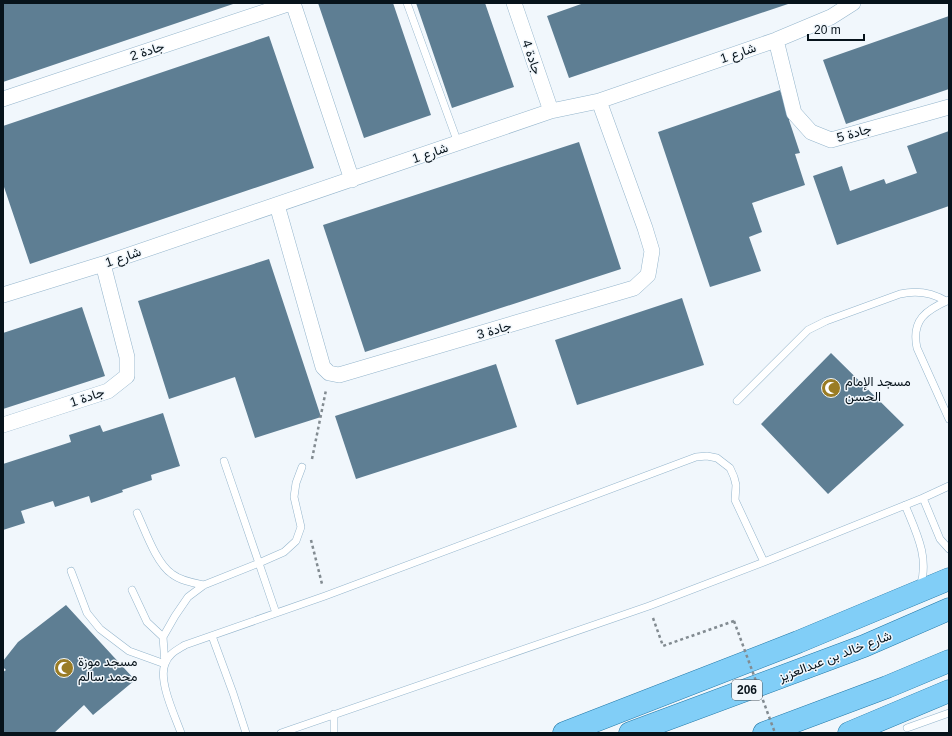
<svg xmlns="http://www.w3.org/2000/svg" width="952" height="736" viewBox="0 0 952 736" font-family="Helvetica,Vazirmatn,sans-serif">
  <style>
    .building { fill: #5e7e93 }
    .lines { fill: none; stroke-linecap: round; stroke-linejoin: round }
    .lane-casing { stroke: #94b5cc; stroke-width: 8 }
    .street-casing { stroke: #94b5cc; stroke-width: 16 }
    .primary-casing { stroke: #2077a6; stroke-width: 23 }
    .path { stroke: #828b91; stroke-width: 2.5; stroke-dasharray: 3 3; stroke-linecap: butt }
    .lane { stroke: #fff; stroke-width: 7 }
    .street { stroke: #fff; stroke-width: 15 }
    .primary { stroke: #81cef7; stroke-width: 22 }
    .path-bridge { stroke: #828b91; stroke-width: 2.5; stroke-dasharray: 3 3; stroke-linecap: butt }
    .labels { text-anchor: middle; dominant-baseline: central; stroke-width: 3; stroke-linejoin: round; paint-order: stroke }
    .shield { fill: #f1f7fc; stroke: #4d575e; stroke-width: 1 }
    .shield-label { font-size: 12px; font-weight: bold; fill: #07131b }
    .street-label { font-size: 13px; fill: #07131b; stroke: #f1f7fc }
    .poi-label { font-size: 13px; fill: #07131b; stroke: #f1f7fc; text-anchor: start }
  </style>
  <rect width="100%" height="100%" fill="#f1f7fc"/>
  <path class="building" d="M3,3H236L3,82Z
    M318,3H393L431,115L364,138Z
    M416,3H485L514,87L452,108Z
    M584,3H791L569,78L547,16Z
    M949,16V89L846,124L823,60Z
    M269,36L314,168L30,264L3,184V126Z
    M780,90L790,119L789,120L800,153L795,154L805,185L752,203L762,232L749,237L761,271L710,287L658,132Z
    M949,131V206L837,245L813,176L842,166L850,191L884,179L886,184L917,173L907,146Z
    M579,142L621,269L365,352L323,225Z
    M269,259L321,417L255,438L235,377L169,399L138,301Z
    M682,298L704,365L577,405L555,340Z
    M82,307L105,376L3,409V333Z
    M831,353L904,425L828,494L761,424Z
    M496,364L517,427L356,479L335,416Z
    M163,413L180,466L151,475L152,480L122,490L123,492L91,503L89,496L55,507L53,501L21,511L25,523L3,530V464L71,442L69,435L100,425L103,432Z
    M66,605L135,680L93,715L84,705L54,733H3V672L6,670L3,667V661L18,642Z"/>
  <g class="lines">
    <defs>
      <path id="lane" d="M407,3L458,143
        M949,300C926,310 911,320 917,348L949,419
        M737,401L808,330L826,321L900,294C917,290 931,292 946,301
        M224,461L276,613
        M923,498L940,539L949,549
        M905,505C916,532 930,558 920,587
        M137,513C145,530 156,563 172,574C181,581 194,583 204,585
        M71,571L87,613L100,629L129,651L165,664L163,637L175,616L188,597L204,585L259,563L284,552L296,541L301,527L294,497L296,483L302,467
        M132,590L147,622L163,637
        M212,636L233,693L246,733
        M907,728L949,713
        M181,733C175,716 158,681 165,664C168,654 177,650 185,645L325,596L696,457L707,456L717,458L730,468L734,477L736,485L735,500L764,562
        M281,733L649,606L764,562L923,498L949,486
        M334,733V714"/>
      <path id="street" d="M293,3L352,180
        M514,3L551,111
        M776,40L794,113L811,132L831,140L949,107
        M3,99L291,3
        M277,205L323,367L329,373L339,375L634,288L648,275L652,251L645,228L599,101
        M3,295L103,264L551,111L599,101L776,40L831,17L853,3
        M3,425L108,391L127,376V357L103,264"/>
      <path id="primary" d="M564,733L798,642L949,579
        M630,733L864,646L949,609
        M764,733L887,687L949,661
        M849,733L949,691"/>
    </defs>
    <use href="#lane" class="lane-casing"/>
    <use href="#street" class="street-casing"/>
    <use href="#primary" class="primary-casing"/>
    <path class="path" d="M312,459L326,390
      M311,540L322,584
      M653,618L663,646L734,621"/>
    <use href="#lane" class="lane"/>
    <use href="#street" class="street"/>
    <use href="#primary" class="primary"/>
    <path class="path-bridge" d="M734,621L775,733"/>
  </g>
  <defs>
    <symbol id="mosque-disc" viewBox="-11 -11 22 22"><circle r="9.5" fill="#9a7c25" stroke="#f1f7fc"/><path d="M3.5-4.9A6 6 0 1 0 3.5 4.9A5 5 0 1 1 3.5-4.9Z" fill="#fff"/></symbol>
  </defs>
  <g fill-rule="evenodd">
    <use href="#mosque-disc" x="820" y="377" width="22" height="22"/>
    <use href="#mosque-disc" x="53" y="657" width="22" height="22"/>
  </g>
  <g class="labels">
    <rect class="shield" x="732" y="680" width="30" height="20" rx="3"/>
    <g class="shield-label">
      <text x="747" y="690">206</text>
    </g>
    <g class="street-label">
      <text transform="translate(147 51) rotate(-18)">جادة 2</text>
      <text transform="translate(738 53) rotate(-19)">شارع 1</text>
      <text transform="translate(532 57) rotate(71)">جادة 4</text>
      <text transform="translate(854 133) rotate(-16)">جادة 5</text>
      <text transform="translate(430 153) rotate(-19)">شارع 1</text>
      <text transform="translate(123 257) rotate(-19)">شارع 1</text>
      <text transform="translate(494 330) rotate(-16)">جادة 3</text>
      <text transform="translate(87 397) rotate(-19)">جادة 1</text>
      <text transform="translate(835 656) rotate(-21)">شارع خالد بن عبدالعزيز</text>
    </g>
    <g class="poi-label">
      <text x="845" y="381">مسجد الإمام<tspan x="845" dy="15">الحسن</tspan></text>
      <text x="78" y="661">مسجد موزة<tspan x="78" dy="15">محمد سالم</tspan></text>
    </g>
  </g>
  <rect width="952" height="736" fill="none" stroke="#07131b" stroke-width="8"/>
  <path d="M808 34v6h56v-6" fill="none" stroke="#07131b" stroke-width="2"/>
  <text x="814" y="34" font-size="12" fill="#07131b" stroke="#f1f7fc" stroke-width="3" paint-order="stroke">20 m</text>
</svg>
